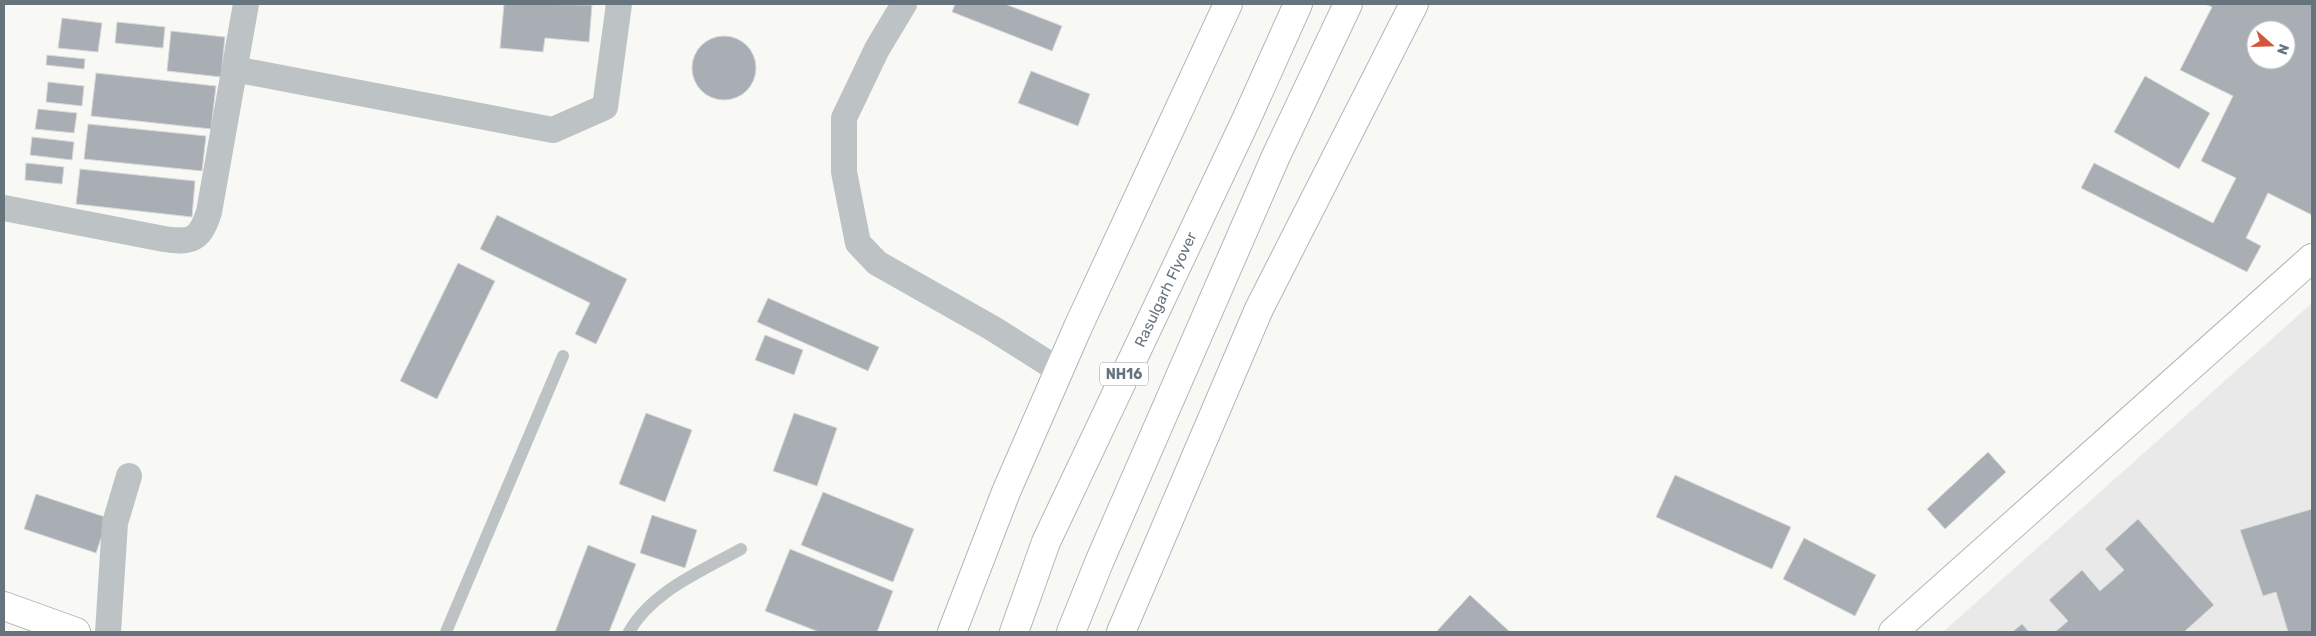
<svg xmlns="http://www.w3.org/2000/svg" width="2316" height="636" viewBox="0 0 2316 636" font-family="Rubik,sans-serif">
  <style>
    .built { fill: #e9e9e9 }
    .building { fill: #a8aeb4; stroke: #d9d9d8; fill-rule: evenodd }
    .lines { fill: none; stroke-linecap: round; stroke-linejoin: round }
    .secondary-casing { stroke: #b0b6ba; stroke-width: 30 }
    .primary-casing { stroke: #b1b6b9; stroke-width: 30 }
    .highway-casing { stroke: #b3b7ba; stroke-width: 30 }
    .lane { stroke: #bdc2c5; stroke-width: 12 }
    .street { stroke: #bdc2c5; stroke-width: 26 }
    .secondary { stroke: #fff; stroke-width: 28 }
    .primary { stroke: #fff; stroke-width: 28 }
    .highway { stroke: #fff; stroke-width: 28 }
    .labels { text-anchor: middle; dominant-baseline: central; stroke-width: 5; stroke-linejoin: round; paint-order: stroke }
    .shield { fill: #fff; stroke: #949ea4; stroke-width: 1 }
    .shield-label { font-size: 14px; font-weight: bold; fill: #66747d }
    .street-label { font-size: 15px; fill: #66747d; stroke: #fff }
  </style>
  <rect width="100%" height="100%" fill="#f8f8f5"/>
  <path class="built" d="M2312,303V632H1943Z"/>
  <path class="building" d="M504,4L592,5L589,42L545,38L543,52L500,48Z
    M955,4H1005L1062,26L1052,51L952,12Z
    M2205,4H2312V215L2268,193L2246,238L2261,246L2247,272L2081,188L2094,163L2213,223L2236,178L2201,161L2233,96L2180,70L2212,7ZM2256,30H2286V60H2256Z
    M62,18L102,23L98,52L58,48Z
    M117,22L165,27L163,48L115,43Z
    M171,31L225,37L221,77L167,71Z
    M692 68a32 32 0 1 1 64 0a32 32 0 1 1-64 0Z
    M47,55L85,59L84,69L46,65Z
    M1031,71L1090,94L1078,126L1018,103Z
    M96,73L216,86L211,129L91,116Z
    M2145,76L2210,113L2179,169L2114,132Z
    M48,82L84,86L82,106L46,102Z
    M38,109L77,113L74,133L35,129Z
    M88,124L206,136L202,171L84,159Z
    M32,137L74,142L72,160L30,155Z
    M26,163L64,167L62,184L25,180Z
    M80,169L195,181L192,217L76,204Z
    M497,215L627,279L596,344L575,334L590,303L480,249Z
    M458,263L495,281L437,399L400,381Z
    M768,298L879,347L868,371L757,322Z
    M765,335L803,350L794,375L755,360Z
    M646,413L692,430L665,502L619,484Z
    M794,413L837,428L817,486L773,471Z
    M1988,452L2006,472L1945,529L1927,509Z
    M1675,475L1791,527L1772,569L1656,517Z
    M823,492L914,529L893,582L801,545Z
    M36,494L108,518L96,553L24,529Z
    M2312,509V632H2288L2276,592L2263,596L2240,530Z
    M652,515L697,530L685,568L640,553Z
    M2138,519L2214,605L2184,632H2055L2068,621L2049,600L2082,570L2100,591L2124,570L2105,549Z
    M1804,538L1876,575L1855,616L1783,579Z
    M588,545L636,564L609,632H555Z
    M790,549L893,591L877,632H819L765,611Z
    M1470,595L1510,632H1436Z
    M2022,624L2029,632H2012Z"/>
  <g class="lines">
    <defs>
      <path id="secondary" d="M952,632L1006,492L1078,327L1228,4
        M1121,632L1259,309L1414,4
        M1893,632L2312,258"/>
      <path id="primary" d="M4,606L76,632"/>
      <g id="highway">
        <path id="s1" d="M1014,632L1046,542L1246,120L1298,4"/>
        <path d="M1071,632L1100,560L1276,156L1348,4"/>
      </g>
    </defs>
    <use href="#secondary" class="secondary-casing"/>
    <use href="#primary" class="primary-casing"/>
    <use href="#highway" class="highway-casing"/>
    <path class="lane" d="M446,632L563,356
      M629,632C652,591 702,571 741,549"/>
    <path class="street" d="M904,4L877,49L844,118V172L858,243L877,263L992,328L1060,371
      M234,69L553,130L605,107L619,4
      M4,208L164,239C192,243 200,240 209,212L246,4
      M108,632L115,523L129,476"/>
    <use href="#secondary" class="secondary"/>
    <use href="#primary" class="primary"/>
    <use href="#highway" class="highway"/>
  </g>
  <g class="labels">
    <rect class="shield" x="1100" y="362.5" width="48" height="23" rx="4"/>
    <g class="shield-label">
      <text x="1124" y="374">NH16</text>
    </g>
    <g class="street-label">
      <text stroke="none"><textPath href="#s1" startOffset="375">Rasulgarh Flyover</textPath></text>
    </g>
  </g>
  <rect width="2316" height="636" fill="none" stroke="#66747d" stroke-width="10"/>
  <g transform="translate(2271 45) rotate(110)"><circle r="24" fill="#ffffff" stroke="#c2c7cb"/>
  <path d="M0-4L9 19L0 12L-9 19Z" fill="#d3553a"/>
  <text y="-8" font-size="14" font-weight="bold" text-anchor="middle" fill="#66747d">N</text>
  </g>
</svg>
